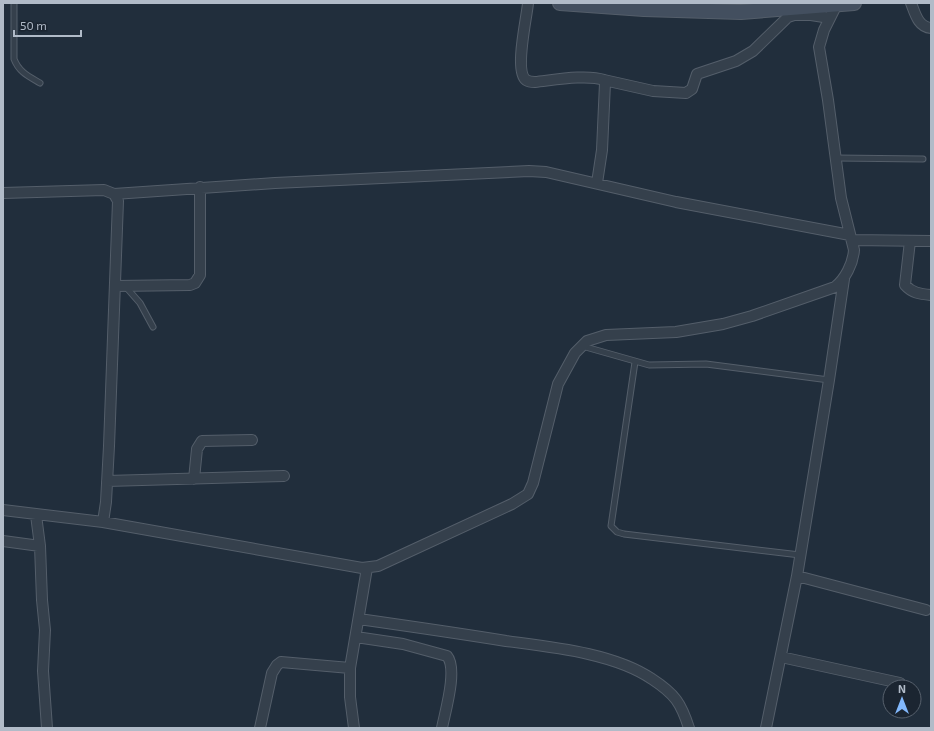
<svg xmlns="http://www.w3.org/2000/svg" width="934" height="731" viewBox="0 0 934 731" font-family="'Exo 2',sans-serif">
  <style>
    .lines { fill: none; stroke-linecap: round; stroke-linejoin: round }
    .lane-casing { stroke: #545e6a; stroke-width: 7 }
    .street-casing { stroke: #545e6a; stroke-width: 12 }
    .secondary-casing { stroke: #545e6a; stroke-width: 16 }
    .lane { stroke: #35404c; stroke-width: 5 }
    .street { stroke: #35404c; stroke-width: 10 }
    .secondary { stroke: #434f5f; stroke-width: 14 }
  </style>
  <rect width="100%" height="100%" fill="#212e3c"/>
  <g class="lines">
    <defs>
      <path id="lane" d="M14,3V59C19,72 28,76 40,83
        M836,158L923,159
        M125,286L140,303L153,327
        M582,346L649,365L706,364L829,380
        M635,362L611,526L617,532L624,534L800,555"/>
      <path id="street" d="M528,3C527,17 514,71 526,80C529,82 532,82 535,82C554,80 587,74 604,80L605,83L602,150L597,183
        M911,3C915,13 918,27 931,28
        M604,80L653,91L686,93L692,89L697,74L736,61L753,51L788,17L794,15H811L830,18
        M3,193L104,190L114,194L118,201L109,446L106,502L103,522L3,510
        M114,194L275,183L529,171L546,172L676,202L850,235
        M852,240L931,241
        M910,241L905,285C912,293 920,294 931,295
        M116,286L190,285L195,283L200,275V187
        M194,479L197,449L202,441L252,440
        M107,481L284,476
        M36,515L40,546
        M103,522L362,568L378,566L512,504L528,494L533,483L558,384L575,353L587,341L606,335L676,332L723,324L752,316L835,287C845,279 853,264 854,250L841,198L828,100L819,47L824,30L837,4
        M3,541L40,546L42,600L45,630L43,671L47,728
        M797,576L926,610
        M359,619C408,626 457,633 506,641C551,647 614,653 652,679C675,694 681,703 689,728
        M356,637L403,644L447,656C458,669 445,712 442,728
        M781,657L900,683
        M350,668V697L354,728
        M260,728L272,673L277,665L281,662L350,668L367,568
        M766,728L797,576L829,380L844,279"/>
      <path id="secondary" d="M560,3L644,9L741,12L854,3"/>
    </defs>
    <use href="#lane" class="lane-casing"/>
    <use href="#street" class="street-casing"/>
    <use href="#secondary" class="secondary-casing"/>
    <use href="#lane" class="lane"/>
    <use href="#street" class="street"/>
    <use href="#secondary" class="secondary"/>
  </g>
  <rect width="934" height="731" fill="none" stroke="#b1bbc8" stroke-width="8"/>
  <g transform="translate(902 699)"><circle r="19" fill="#1b2531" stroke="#57616d"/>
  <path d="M0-3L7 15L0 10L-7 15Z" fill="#82b8fc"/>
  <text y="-6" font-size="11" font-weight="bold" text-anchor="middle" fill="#b1bbc8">N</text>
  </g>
  <path d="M14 30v6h67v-6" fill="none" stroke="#b1bbc8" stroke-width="2"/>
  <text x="20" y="30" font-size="12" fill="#b1bbc8" stroke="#1b2531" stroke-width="3" paint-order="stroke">50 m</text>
</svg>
